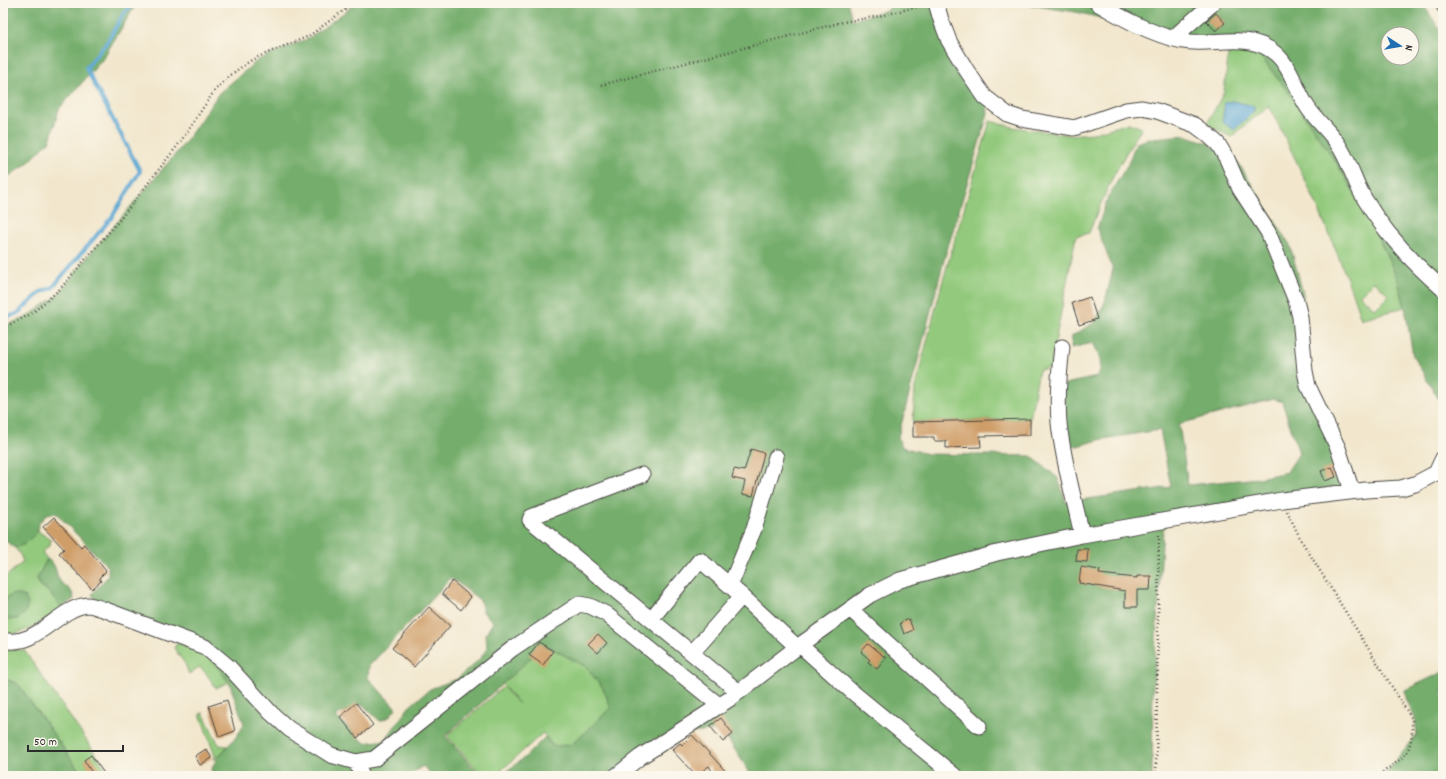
<svg xmlns="http://www.w3.org/2000/svg" width="1446" height="779" viewBox="0 0 1446 779" font-family="Dekko,sans-serif">
  <style>
    .green { fill: #92c97c; stroke: #5e7a54; fill-rule: evenodd }
    .forest { fill: #75ad6c; stroke: #506c4c; fill-rule: evenodd }
    .water { fill: #5ba7d3; stroke: #43697f }
    .lines { fill: none; stroke-linecap: round; stroke-linejoin: round }
    .stream { stroke: #5ba7d3; stroke-width: 4 }
    .building { fill: #cf9d68 }
    .minor-casing { stroke: #494743; stroke-width: 17 }
    .path { stroke: #494743; stroke-width: 2.5; stroke-dasharray: 1 3; stroke-linecap: butt }
    .minor { stroke: #fff; stroke-width: 15 }
    .rail-casing { stroke: #2b2b2b; stroke-width: 4.5 }
    .rail { stroke: #fbf7ec; stroke-width: 3; stroke-dasharray: 9; stroke-linecap: butt }
  </style>
  <rect width="100%" height="100%" fill="#fbf7ec"/>
  <filter id="ink" filterUnits="userSpaceOnUse"><feTurbulence type="fractalNoise" baseFrequency=".025" numOctaves="2"/><feDisplacementMap in="SourceGraphic" scale="8" xChannelSelector="R" yChannelSelector="G"/><feConvolveMatrix kernelMatrix="1 2 1 2 8 2 1 2 1" color-interpolation-filters="sRGB"/></filter>
  <filter id="wash" filterUnits="userSpaceOnUse"><feTurbulence type="fractalNoise" baseFrequency=".012" numOctaves="4" result="noise"/><feDisplacementMap in="SourceGraphic" scale="16" xChannelSelector="R" yChannelSelector="G"/><feGaussianBlur stdDeviation="0.9" result="paint"/><feColorMatrix in="noise" values="0 0 0 0 0 0 0 0 0 0 0 0 0 0 0 0 0 1.4 0 .05"/><feComposite in="paint" operator="in"/></filter>
  <g filter="url(#wash)">
    <rect width="100%" height="100%" fill="#f2e7cd"/>
    <path class="green" d="M1241,45L1258,53L1291,96L1336,162L1365,211L1397,277L1405,307L1361,319C1337,245 1304,175 1269,106L1231,137L1207,124L1224,92L1229,50ZM1374,281L1389,295L1375,309L1360,295Z
      M990,121L1013,127L1069,135L1094,133L1129,123L1142,128C1119,161 1103,196 1089,233L1076,236L1050,368L1039,370L1030,419L913,422L915,387L943,280Z
      M38,531L51,540L50,545L42,552L47,559L37,579L40,586C50,590 53,601 64,606C44,621 28,633 3,636V615L9,619H17L25,613L28,604L24,596C14,594 8,594 3,603V579L23,562L20,554L15,548L25,544Z
      M177,643L204,651L229,682L216,688L205,672L199,667L189,674L185,664L174,648Z
      M545,645L585,666L603,688L611,708L571,745L553,746L543,733L495,776H483L447,736L503,687L519,704L502,684Z
      M6,650H24L111,776H83L18,684L3,678V658Z
      M203,713L219,745L228,746L214,760L215,756L200,714Z"/>
    <path class="forest" d="M3,3H138L135,6L102,60L59,109L50,141L28,163L3,180Z
      M357,3H848L853,20L890,9L889,3H932L987,104L988,114L944,260L898,437L902,447L928,454L1031,456L1058,478L1066,502L1171,487L1160,430L1103,439L1077,446L1067,444L1063,405L1065,384L1097,377C1104,365 1099,354 1093,343L1071,348L1072,336L1095,322L1105,302L1113,269L1097,229L1108,197L1128,164L1136,143L1153,138L1185,135L1208,143L1239,164L1290,245L1303,293L1312,388L1343,486L1177,513L1163,530L1153,684L1152,776H752L722,730L689,733L627,776H500L524,758L545,737L553,746L571,745L611,708L603,688L585,666L545,645L445,736L481,776H432L423,766L407,776H214L211,771C218,750 236,743 244,724L229,682L197,642L96,600L92,594L108,576V567L56,513L47,514L39,523L38,531L25,544L15,548L3,539V326L25,318L57,296L90,254L184,144L219,93L258,60L309,38ZM1274,399L1282,402L1299,453L1287,472L1259,478L1188,485L1179,424ZM451,578L480,600L483,612L493,622L486,634L487,648L480,659L457,679L430,689L409,707L385,740L365,743L335,716L362,704L380,721L389,717L396,708L368,678L369,666Z
      M1015,3H1422L1443,34V406L1413,356L1405,307L1397,277L1366,211L1336,162L1291,96L1258,53L1228,39L1200,42L1076,12ZM1388,34H1412V58H1388Z
      M47,559C56,564 55,569 58,577C61,587 73,587 74,599L64,606H60L45,588L40,586L37,579Z
      M13,594L24,596L28,604L25,613L17,619H9L3,615C3,604 3,600 13,594Z
      M1443,672V776H1383L1417,735L1415,718L1406,698L1405,690Z
      M3,678L18,684L83,776H3Z"/>
    <path class="water" d="M1233,101L1254,106V111L1234,130L1222,122L1225,102Z"/>
    <g class="lines">
      <path class="stream" d="M3,319L18,313L41,292L52,288L112,217L140,171L86,68L107,42L124,13L133,3"/>
    </g>
    <g id="blocks">
      <path class="building" d="M1216,13L1225,23L1216,31L1206,21Z
        M1090,297L1097,319L1079,325L1072,303Z
        M1030,419V435L980,436L981,447L946,448V441H934V437H913V422Z
        M751,449L764,453L753,496L742,494L745,481L732,478L734,469L744,471Z
        M1332,467L1336,477L1325,481L1321,471Z
        M54,517L81,547L84,544L106,571L99,578L101,581L92,589L59,553L64,549L43,527Z
        M1077,549H1088L1087,562L1076,561Z
        M1081,567L1100,570L1099,574L1137,578V576H1151L1150,590H1137V607H1125V591L1079,583Z
        M452,581L471,597L461,610L442,594Z
        M429,607L450,626L414,667L392,648Z
        M909,619L913,630L904,634L900,623Z
        M598,634L607,643L598,653L588,644Z
        M539,642L553,651L543,665L529,655Z
        M868,644L886,658L877,669L868,662L870,660L861,652Z
        M227,700L235,731L219,737L209,706Z
        M356,703L373,725L357,738L340,717Z
        M721,718L733,734L723,742L710,726Z
        M692,735L710,754L730,776H715L709,766L696,776L672,750L680,743L682,745Z
        M206,749L212,758L200,765L195,756Z
        M91,755L106,776H94L84,760Z"/>
    </g>
  </g>
  <g filter="url(#ink)">
    <use href="#blocks" fill-opacity="0" stroke="#494743" stroke-width="1"/>
    <g class="lines">
      <defs>
        <path id="minor" d="M936,3L941,20L949,41L967,71L985,97L1007,114L1022,119L1074,128L1126,110L1142,108L1157,111L1195,125L1207,134L1218,144L1227,159L1240,189L1268,232L1296,301L1300,317L1305,371L1308,386L1338,448L1352,491
          M1097,3C1124,19 1151,34 1182,41C1213,47 1249,30 1276,54C1291,67 1297,92 1308,108C1317,121 1329,131 1337,143C1349,159 1354,181 1364,198C1384,232 1413,263 1443,289
          M1173,38L1213,3
          M1062,347C1059,372 1057,397 1059,423C1063,461 1074,498 1082,535
          M642,475L531,517L530,520L739,692
          M730,586L754,529L776,457
          M850,609L979,726
          M651,619L700,560L742,596L797,647
          M3,640C36,649 58,607 88,605C93,605 98,608 103,609L205,647L229,667L271,713L289,729L331,755L356,762L374,759L512,649L579,604L590,606L606,614L720,706
          M800,645L850,690L955,776
          M692,653L742,596
          M356,762L362,776
          M616,776L640,757L731,698L800,645L870,595L900,580L997,553L1082,535L1282,500L1366,490L1401,488L1415,484L1436,473L1443,458"/>
      </defs>
      <use href="#minor" class="minor-casing"/>
      <path class="path" d="M601,85L843,22L880,16L924,5
        M3,328L31,314L60,289L121,218L181,141L215,90L233,73L253,59L309,36L354,3
        M1287,511L1301,540L1412,719C1413,756 1405,756 1377,776
        M1156,776L1159,534"/>
      <use href="#minor" class="minor"/>
      <defs>
        <path id="rail" d="M1435,3L1443,15"/>
      </defs>
      <use href="#rail" class="rail-casing"/>
      <use href="#rail" class="rail"/>
    </g>
  </g>
  <rect width="1446" height="779" fill="none" stroke="#fbf7ec" stroke-width="16"/>
  <g transform="translate(1400 46) rotate(102)"><circle r="19" fill="#fbf7ec" stroke="#a8a59f"/>
  <path d="M0-3L7 15L0 10L-7 15Z" fill="#1f6fb2"/>
  <text y="-6" font-size="11" font-weight="bold" text-anchor="middle" fill="#2b2b2b">N</text>
  </g>
  <path d="M28 745v6h95v-6" fill="none" stroke="#2b2b2b" stroke-width="2"/>
  <text x="34" y="745" font-size="12" fill="#2b2b2b" stroke="#fbf7ec" stroke-width="3" paint-order="stroke">50 m</text>
</svg>
